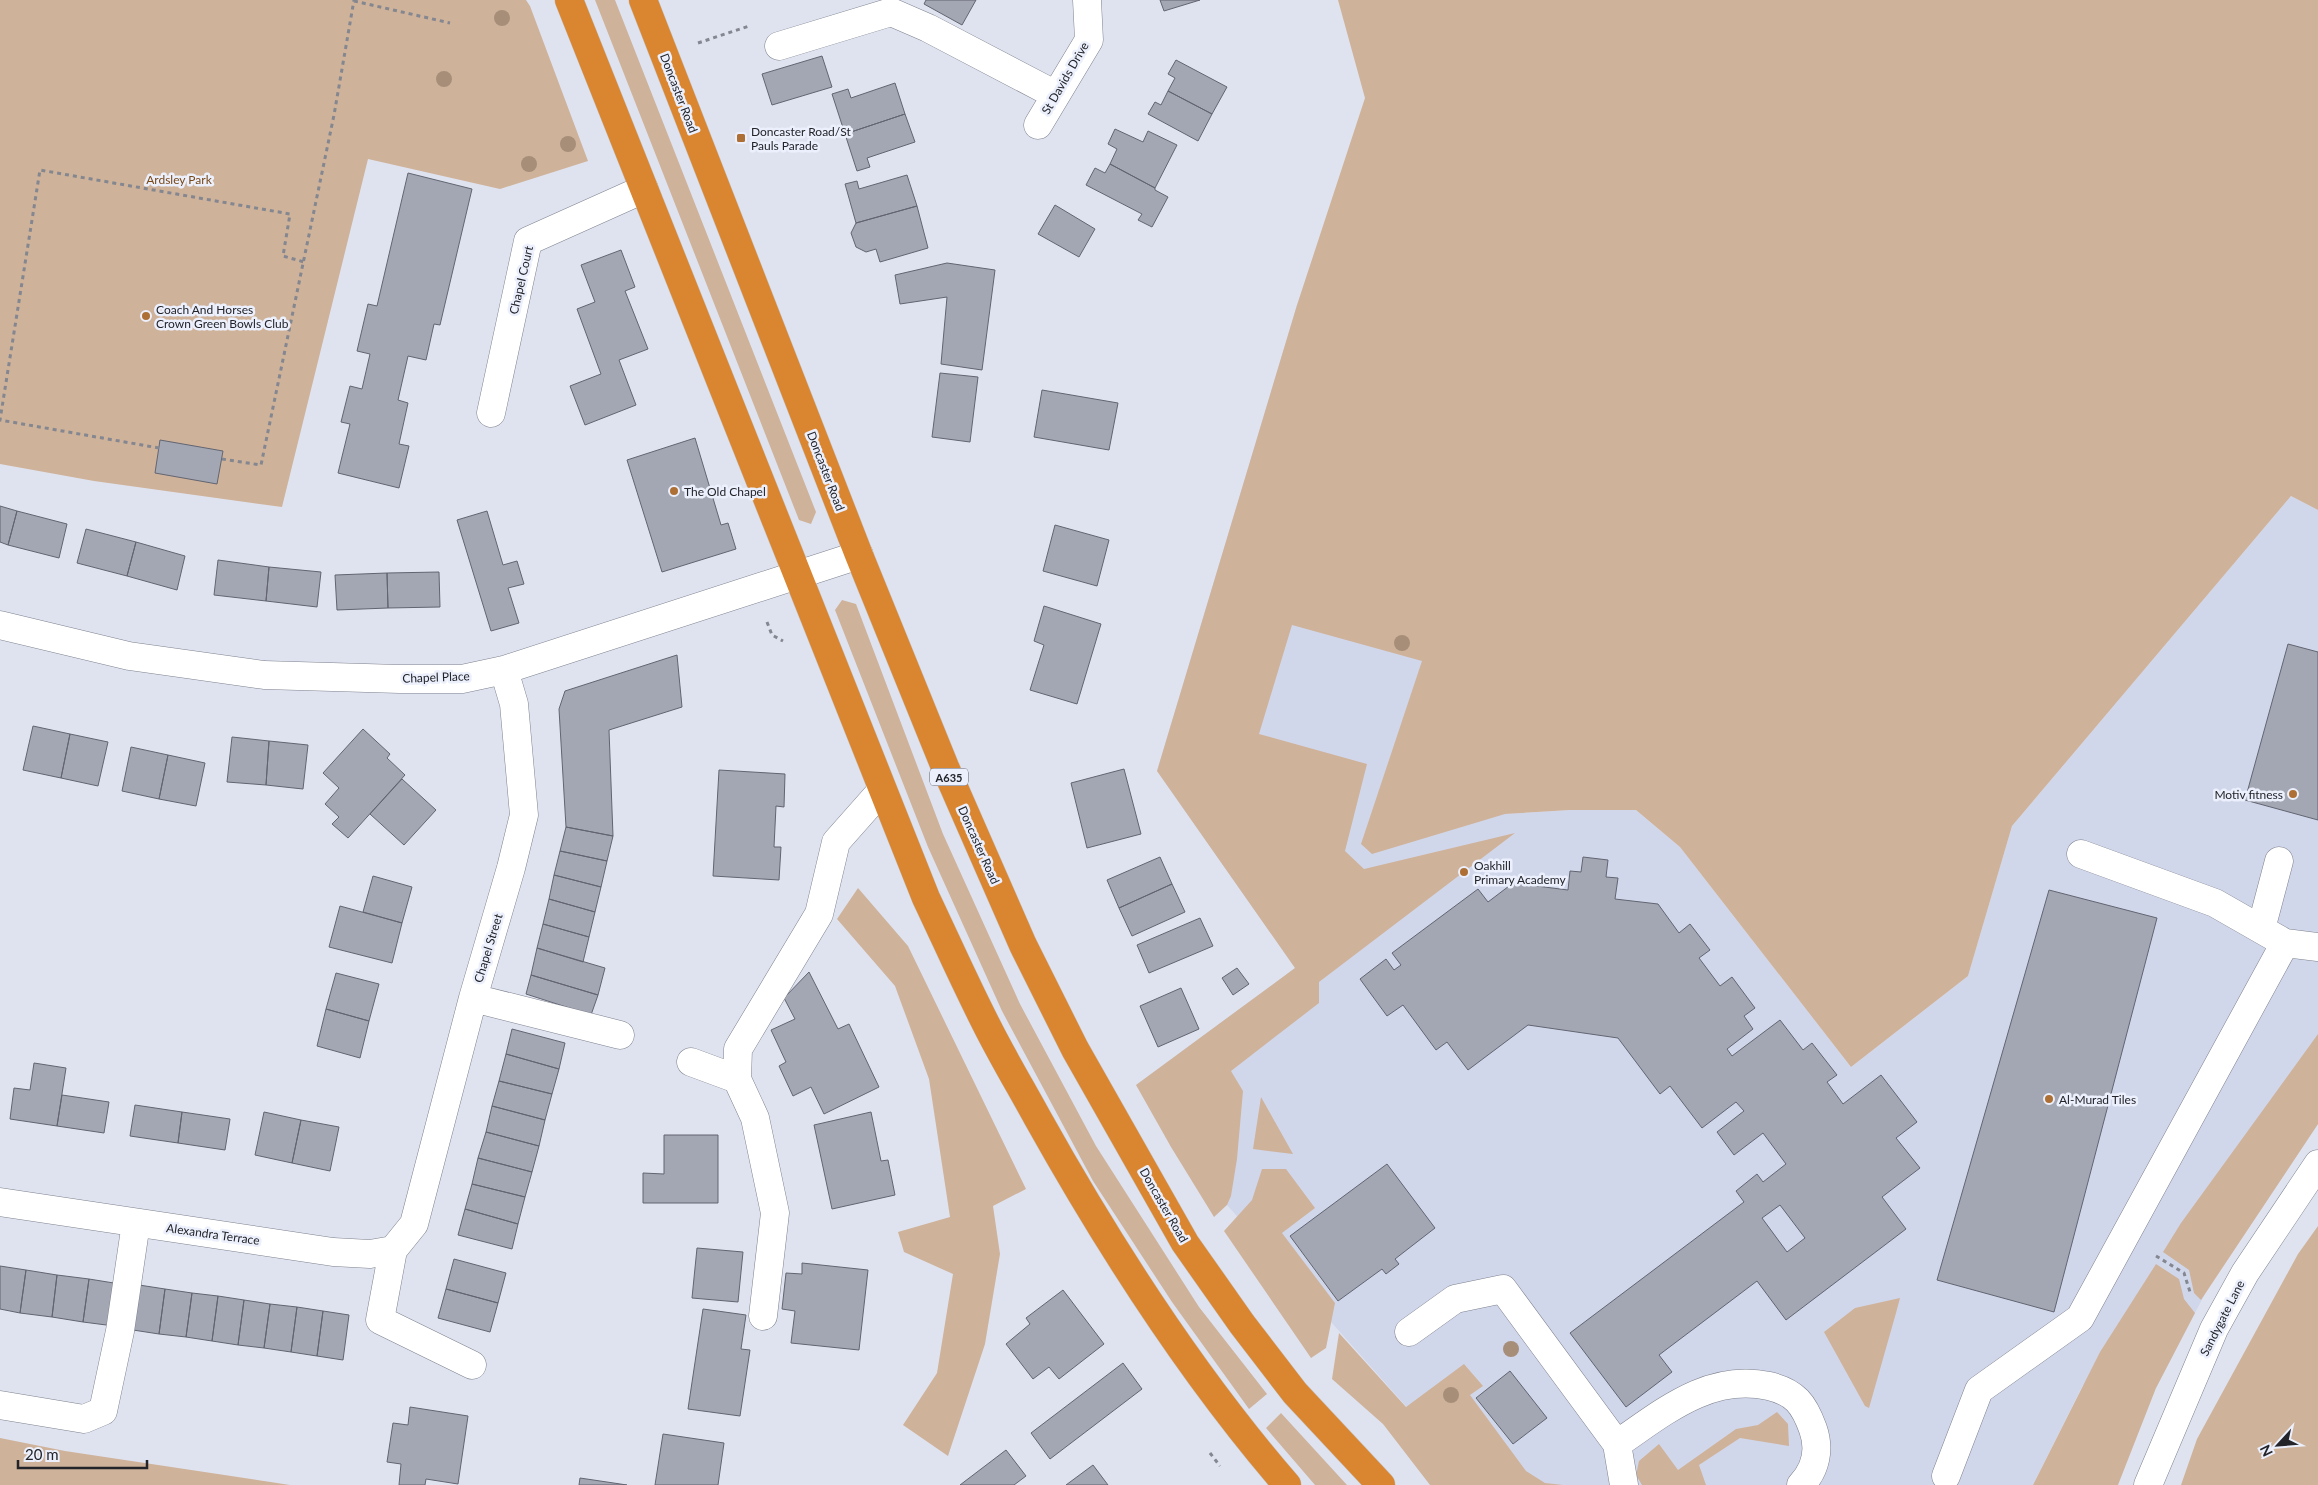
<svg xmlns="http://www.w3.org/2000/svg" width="2318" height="1485" viewBox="0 0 2318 1485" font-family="Lato,sans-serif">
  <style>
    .built { fill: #d1d7eb }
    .green { fill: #cfb29a }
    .building { fill: #a3a7b3; stroke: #626571; fill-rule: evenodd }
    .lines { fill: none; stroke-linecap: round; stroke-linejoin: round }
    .minor-casing { stroke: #7e828e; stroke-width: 29 }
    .highway-casing { stroke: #c6c6c7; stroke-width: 29 }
    .path { stroke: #848790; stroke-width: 3; stroke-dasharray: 4 4; stroke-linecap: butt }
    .minor { stroke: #fff; stroke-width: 28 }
    .highway { stroke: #da8530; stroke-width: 28 }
    .tree { fill: #a68e79 }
    .poi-dot { fill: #ad6f34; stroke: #ecf0fd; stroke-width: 2 }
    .labels { text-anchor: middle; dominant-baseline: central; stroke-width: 5; stroke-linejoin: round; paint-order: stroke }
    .shield { fill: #ecf0fd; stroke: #5f6169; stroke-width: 1 }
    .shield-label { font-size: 11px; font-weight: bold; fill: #232429 }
    .street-label { font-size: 12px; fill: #232429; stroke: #ecf0fd }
    .poi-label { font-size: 12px; fill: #232429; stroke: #ecf0fd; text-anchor: start }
    .park-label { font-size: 12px; fill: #784817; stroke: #ecf0fd }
  </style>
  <rect width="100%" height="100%" fill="#dfe3f0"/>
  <path class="built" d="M1297,305L1505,814L1570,810H1636L1680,847L1851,1067L1968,976L2012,826L2291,496L2318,510V1124L2209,1286L2156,1388L2083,1385L2033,1485H1476L1227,1205L1136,1085L1295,968L1157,771Z"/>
  <path class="green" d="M0,0H526L530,6L588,161L500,189L368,159L282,507L94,481L0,464Z
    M595,0H615L816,512L811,524L799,520Z
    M1338,0H2318V510L2291,496L2012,826L1968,976L1851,1067L1680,847L1636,810H1570L1505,814L1372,854L1361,844L1422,661L1292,625L1259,734L1367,764L1345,851L1364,869L1515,833L1319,982V1003L1231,1071L1243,1091L1237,1159L1231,1196L1227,1205L1214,1217L1171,1147L1136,1085L1295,968L1157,771L1297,305L1365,98Z
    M842,600L856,604L943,834L1020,1004L1096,1146L1199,1307L1267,1394L1249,1409L1172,1302L1093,1181L1002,1011L928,847L835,610Z
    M858,888L908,946L1026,1189L993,1206L1000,1254L985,1344L948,1456L903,1425L937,1373L953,1274L904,1252L898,1232L950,1217L929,1079L895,986L837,919Z
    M2318,1034V1124L2201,1300L2194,1293L2189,1270L2163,1252L2181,1223Z
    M1261,1097L1293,1154L1253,1149Z
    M1262,1169H1286L1315,1208L1282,1233L1335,1303L1326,1348L1311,1358L1224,1231L1252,1200Z
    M2318,1226V1485H2181L2197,1439L2298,1254Z
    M2156,1264L2179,1279L2184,1299L2195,1313L2156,1388L2118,1485H2033L2100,1352Z
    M1900,1298L1896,1313L1869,1408L1865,1406L1824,1332L1855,1308Z
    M1339,1333L1406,1407L1464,1364L1483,1386L1470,1395L1526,1471L1545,1483L1563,1485H1430L1383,1424L1332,1379Z
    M1777,1412L1788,1424L1789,1446L1740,1438L1699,1465L1706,1485H1642L1636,1475L1639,1461L1659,1444L1678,1470L1736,1429L1758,1425Z
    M1281,1413L1347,1485H1315L1266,1428Z
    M0,1438L65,1451L290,1485H0Z"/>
  <path class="building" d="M926,0H976L962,25L924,4Z
    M1160,0H1200L1164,11Z
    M822,56L832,87L772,105L762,74Z
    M1176,60L1227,87L1212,114L1168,91L1175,78L1168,74Z
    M895,83L905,114L845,134L832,94L848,89L851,98Z
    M1168,91L1212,114L1198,141L1148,114L1155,102L1161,105Z
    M905,114L915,142L867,158L870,167L857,171L845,134Z
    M1115,129L1143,142L1148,131L1177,145L1155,188L1110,164L1117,149L1108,144Z
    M1110,164L1155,188V190L1168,197L1152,227L1138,220L1142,214L1086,185L1095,168L1105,173Z
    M408,173L472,189L440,325L434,324L426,360L408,356L398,400L408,403L399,444L409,446L399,488L338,473L350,424L341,422L350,386L362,389L370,354L357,351L368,304L377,306Z
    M907,175L917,206L856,223L845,184L857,181L859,189Z
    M1055,205L1095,229L1079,257L1038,234Z
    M917,206L928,248L880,262L876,249L866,252L856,247L851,233L856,223Z
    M621,250L635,287L625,291L648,349L619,360L636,405L585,425L570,386L601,374L577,309L595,302L581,265Z
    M947,263L995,270L982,370L941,364L947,297L900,304L895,275Z
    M940,373L978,377L970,442L932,437Z
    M1042,390L1118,403L1109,450L1034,437Z
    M695,438L721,525L728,523L736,549L662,572L627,460Z
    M160,440L223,451L217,484L155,473Z
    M0,506L17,511L8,545L0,542Z
    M17,511L67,524L59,558L8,545Z
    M487,511L503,565L517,561L524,584L508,588L519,623L491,631L457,520Z
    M1055,525L1109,540L1097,586L1043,571Z
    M86,529L136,542L127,576L77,563Z
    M136,542L185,556L177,590L127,576Z
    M218,560L269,567L266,601L214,595Z
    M269,567L321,572L317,607L266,601Z
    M439,572L440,607L388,608L387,573Z
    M387,573L388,608L337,610L335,575Z
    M1044,606L1101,624L1077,704L1030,690L1044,645L1034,641Z
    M2288,644L2318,652V820L2245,800Z
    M677,655L682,707L609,730L613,836L566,827L559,709L565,691Z
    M33,726L70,734L61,778L23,770Z
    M363,729L390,754L387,758L405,775L348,838L332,824L339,817L325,804L339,788L323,773Z
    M70,734L108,742L98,786L61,778Z
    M232,737L269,741L266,785L227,782Z
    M269,741L308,745L303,789L266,785Z
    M131,747L168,755L159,799L122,791Z
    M168,755L205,763L196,806L159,799Z
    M1124,769L1141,834L1087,848L1071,783Z
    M719,770L785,774L784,807L776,806L774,847H781L779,880L713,876Z
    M402,779L436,810L404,845L370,814Z
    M566,827L613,836L607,861L560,851Z
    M560,851L607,861L601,887L554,875Z
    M1160,857L1172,884L1119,908L1107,880Z
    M1583,857L1608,860L1606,877L1618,878L1615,899L1658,904L1679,933L1690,924L1710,950L1699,958L1720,986L1732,977L1755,1008L1744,1016L1753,1029L1727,1049L1732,1056L1780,1020L1803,1050L1812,1043L1837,1075L1827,1082L1843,1104L1881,1075L1917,1122L1896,1138L1920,1168L1882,1197L1906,1229L1786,1320L1757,1281L1659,1355L1672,1372L1626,1407L1570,1333L1744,1202L1736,1191L1757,1174L1763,1182L1786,1164L1763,1133L1734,1155L1717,1132L1744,1111L1736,1102L1702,1128L1670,1086L1660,1094L1618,1038L1528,1025L1468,1070L1447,1042L1436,1050L1403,1005L1387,1016L1360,979L1386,959L1394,970L1401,965L1392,953L1478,889L1488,902L1513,883L1568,890L1570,871L1581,872ZM1780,1205L1805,1238L1787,1252L1762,1218Z
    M554,875L601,887L595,912L549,899Z
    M373,876L412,887L402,923L363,912Z
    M1172,884L1185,912L1132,936L1119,908Z
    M2049,890L2157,918L2054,1312L1937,1280Z
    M549,899L595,912L589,937L543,924Z
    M340,906L402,923L392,963L329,947Z
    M1200,918L1213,946L1149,973L1137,945Z
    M543,924L589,937L583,962L537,948Z
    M537,948L605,968L598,995L531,975Z
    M1237,968L1249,984L1233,995L1222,978Z
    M809,972L838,1029L849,1024L879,1087L824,1114L811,1087L793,1096L779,1066L786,1062L771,1030L795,1019L784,998Z
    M336,973L379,984L369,1021L326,1009Z
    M531,975L598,995L591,1015L526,994Z
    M1181,988L1199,1029L1158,1047L1140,1006Z
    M326,1009L369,1021L360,1058L317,1046Z
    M512,1029L565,1043L559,1069L506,1054Z
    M506,1054L559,1069L552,1094L499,1081Z
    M34,1063L66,1068L57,1126L10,1119L14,1088L30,1090Z
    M499,1081L552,1094L545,1120L492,1106Z
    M62,1095L109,1102L104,1133L57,1126Z
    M135,1105L182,1112L178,1143L130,1136Z
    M492,1106L545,1120L539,1146L486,1132Z
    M182,1112L230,1119L225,1150L178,1143Z
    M264,1112L301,1120L292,1163L255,1155Z
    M871,1112L881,1161L888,1160L895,1195L832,1209L814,1125Z
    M301,1120L339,1127L330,1171L292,1163Z
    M486,1132L539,1146L532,1172L478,1158Z
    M664,1135H718V1203H643V1173L664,1174Z
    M478,1158L532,1172L525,1197L472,1184Z
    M1387,1164L1435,1228L1395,1259L1399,1264L1386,1274L1382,1269L1338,1301L1290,1236Z
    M472,1184L525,1197L518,1224L465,1209Z
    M465,1209L518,1224L512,1249L458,1235Z
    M697,1248L743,1252L738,1302L692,1298Z
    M454,1259L506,1273L498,1303L446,1289Z
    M802,1263L868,1270L859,1350L791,1343L795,1311L782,1309L786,1273L802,1274Z
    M0,1266L26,1270L20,1313L0,1309Z
    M26,1270L57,1275L52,1317L20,1313Z
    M57,1275L89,1279L83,1322L52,1317Z
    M89,1279L120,1284L114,1326L83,1322Z
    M139,1285L165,1289L159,1334L133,1330Z
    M165,1289L192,1293L186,1337L159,1334Z
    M446,1289L498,1303L490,1332L438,1318Z
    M1063,1290L1104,1344L1059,1379L1049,1367L1033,1379L1006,1344L1030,1324L1026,1318Z
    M192,1293L218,1296L212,1341L186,1337Z
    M218,1296L244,1300L238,1345L212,1341Z
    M244,1300L270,1304L264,1348L238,1345Z
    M270,1304L297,1307L291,1352L264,1348Z
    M297,1307L323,1311L317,1356L291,1352Z
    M703,1309L746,1315L741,1349L750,1350L740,1416L688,1409Z
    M323,1311L349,1315L343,1360L317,1356Z
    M1123,1363L1142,1389L1050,1459L1031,1433Z
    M1510,1371L1547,1418L1513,1444L1476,1398Z
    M410,1407L468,1416L458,1484L426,1479L425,1485H399L401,1464L387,1462L393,1423L408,1425Z
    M663,1434L724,1443L718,1485H655Z
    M1006,1450L1026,1476L1014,1485H960Z
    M1093,1465L1108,1485H1066Z
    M580,1478L627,1485H579Z"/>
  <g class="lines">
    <defs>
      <path id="minor" d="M779,46L891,12L928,28L1056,95
        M1038,125L1089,40L1087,0
        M491,413L528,241L644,189
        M0,625L129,656L264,675L400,679H462L504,670L859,555
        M2081,854L2215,903L2285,943L2318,947
        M2261,929L2279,861
        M473,998L620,1035
        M691,1062L737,1079
        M0,1202L333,1252L370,1254L393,1250L414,1224L473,998L511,868L524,815L514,704L504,670
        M393,1250L380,1320L472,1365
        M763,1316L775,1213L755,1118L737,1079L738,1049L819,914L836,842L882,790
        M1409,1332L1455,1299L1503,1289L1617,1444L1624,1485
        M0,1405L84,1419L103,1411L120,1331L136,1223
        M1617,1444C1664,1412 1709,1373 1769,1386C1795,1392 1804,1404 1813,1429C1820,1449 1816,1469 1801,1485
        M1946,1476L1979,1390L2080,1318L2285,943
        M2148,1485L2214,1329L2245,1273L2318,1164"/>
      <path id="highway" d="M569,0L926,898C946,940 965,983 986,1024C1002,1056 1020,1086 1037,1117C1109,1246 1190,1373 1287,1485
        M643,0L859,555L945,767L1023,945L1075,1049L1185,1243L1242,1324L1295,1393L1381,1485"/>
    </defs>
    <use href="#minor" class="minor-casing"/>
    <use href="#highway" class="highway-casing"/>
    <path class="path" d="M354,1L450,23
      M698,43L749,26
      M159,448L0,420L40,170L290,214L283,256L304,262
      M222,459L261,465L334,115L354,0
      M767,622L772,635L783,641
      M2156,1256L2184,1273L2191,1295
      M1210,1453L1220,1466"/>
    <use href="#minor" class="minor"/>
    <use href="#highway" class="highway"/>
  </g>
  <g class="tree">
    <circle cx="502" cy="18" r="8"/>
    <circle cx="444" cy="79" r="8"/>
    <circle cx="568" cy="144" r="8"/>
    <circle cx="529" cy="164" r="8"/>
    <circle cx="1402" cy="643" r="8"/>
    <circle cx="1511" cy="1349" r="8"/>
    <circle cx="1451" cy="1395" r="8"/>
  </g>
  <g class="poi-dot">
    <rect x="736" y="133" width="10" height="10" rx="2.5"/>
    <circle cx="146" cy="316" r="5"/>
    <circle cx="674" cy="491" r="5"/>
    <circle cx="2293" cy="794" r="5"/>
    <circle cx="1464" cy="872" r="5"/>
    <circle cx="2049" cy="1099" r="5"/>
  </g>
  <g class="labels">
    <rect class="shield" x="930" y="768.5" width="38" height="17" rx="4"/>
    <g class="shield-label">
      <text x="949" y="777">A635</text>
    </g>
    <g class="street-label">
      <text transform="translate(1065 78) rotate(-60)">St Davids Drive</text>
      <text transform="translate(679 93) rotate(69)">Doncaster Road</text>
      <text transform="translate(521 280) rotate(-77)">Chapel Court</text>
      <text transform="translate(826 471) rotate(69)">Doncaster Road</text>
      <text transform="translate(436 677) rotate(-2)">Chapel Place</text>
      <text transform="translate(979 845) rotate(66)">Doncaster Road</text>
      <text transform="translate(488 948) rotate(-73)">Chapel Street</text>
      <text transform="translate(1164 1205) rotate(60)">Doncaster Road</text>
      <text transform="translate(213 1234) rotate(8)">Alexandra Terrace</text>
      <text transform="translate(2222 1318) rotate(-63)">Sandygate Lane</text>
    </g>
    <g class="poi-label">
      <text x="751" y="131">Doncaster Road/St<tspan x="751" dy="14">Pauls Parade</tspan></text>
      <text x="156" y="309">Coach And Horses<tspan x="156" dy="14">Crown Green Bowls Club</tspan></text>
      <text x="684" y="491">The Old Chapel</text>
      <text x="2283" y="794" text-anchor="end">Motiv fitness</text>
      <text x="1474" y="865">Oakhill<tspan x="1474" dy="14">Primary Academy</tspan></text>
      <text x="2059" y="1099">Al-Murad Tiles</text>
    </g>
    <g class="park-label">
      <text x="179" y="179">Ardsley Park</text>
    </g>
  </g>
  <g transform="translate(2278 1445) rotate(244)" stroke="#ecf0fd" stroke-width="4" paint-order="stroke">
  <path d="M0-4L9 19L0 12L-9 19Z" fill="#232429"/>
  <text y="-8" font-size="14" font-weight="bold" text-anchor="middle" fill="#232429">N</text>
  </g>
  <path d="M18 1460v8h129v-8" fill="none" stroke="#232429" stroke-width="2.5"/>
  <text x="25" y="1460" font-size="15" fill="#232429" stroke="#ecf0fd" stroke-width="4" paint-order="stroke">20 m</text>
</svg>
